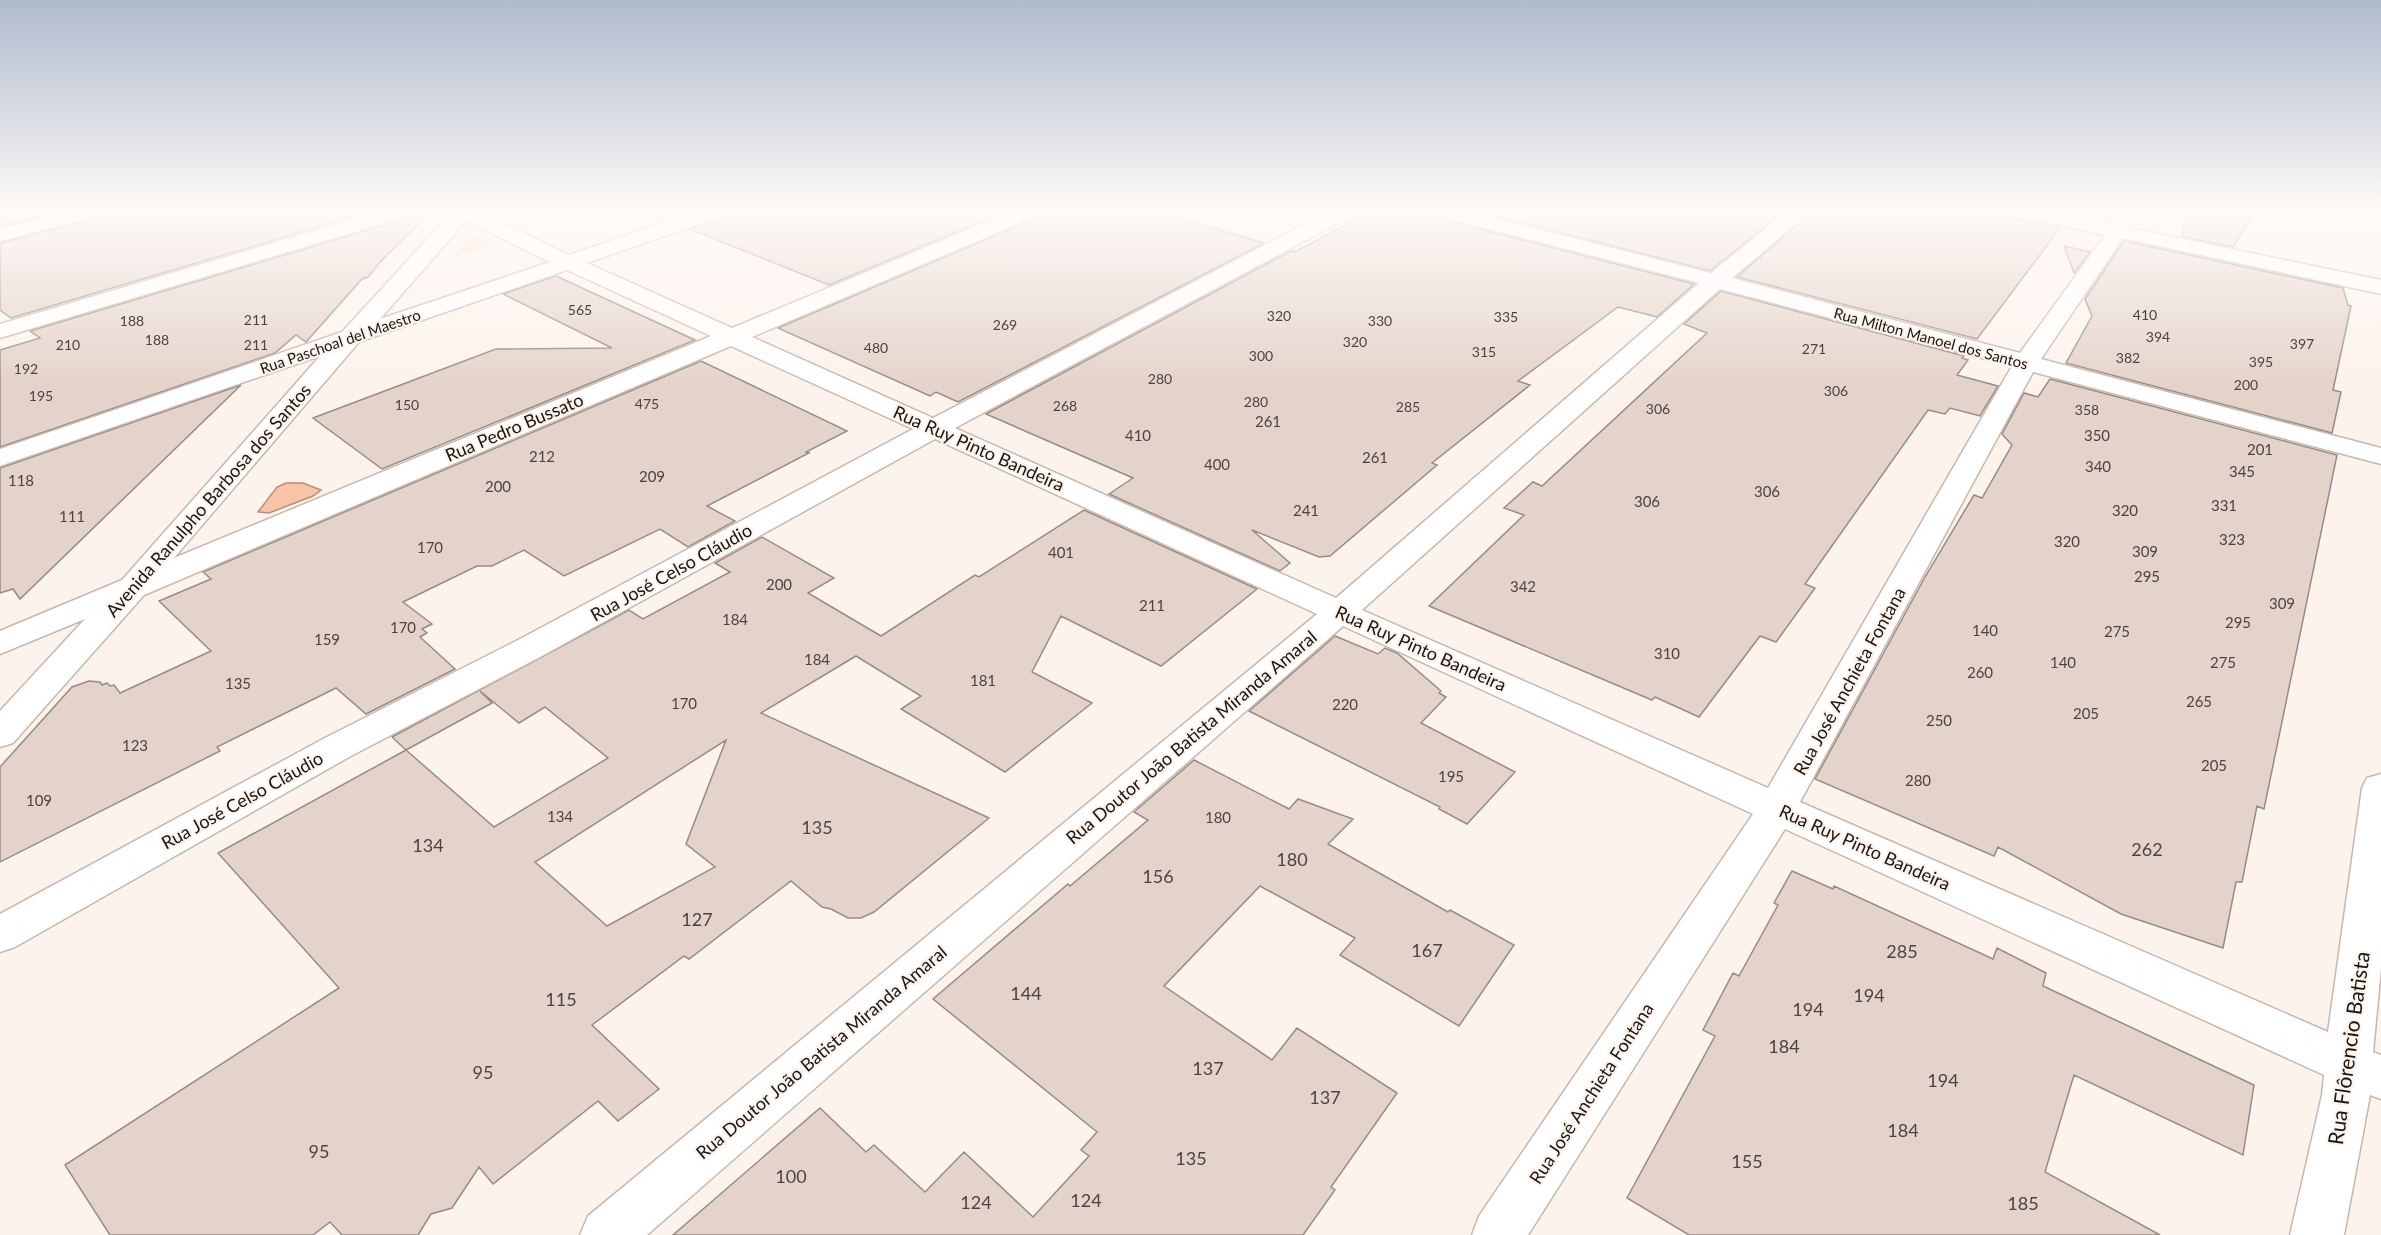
<svg xmlns="http://www.w3.org/2000/svg" width="2381" height="1235" viewBox="0 0 2381 1235" font-family="Lato,sans-serif">
  <style>
    .green { fill: #feddcb }
    .water { fill: #f8c3a7; stroke: #b68f7a; stroke-width: 1.5 }
    .building { fill: #e4d3ca; stroke: #9a8b82; stroke-width: 1.5; fill-rule: evenodd }
    .lines { fill: none; stroke-linecap: round; stroke-linejoin: round }
    .minor-casing { stroke: #c7b7ae; stroke-width: 3 }
    .minor { fill: #fff; fill-rule: evenodd }
    .labels { text-anchor: middle; dominant-baseline: central; stroke-width: 4.5; stroke-linejoin: round; paint-order: stroke }
    .far-number-label { font-size: 14px; fill: #4d4440 }
    .far-street-label { font-size: 15px; fill: #1b1512; stroke: #fdf3ed }
    .number-label { font-size: 15px; fill: #4d4440 }
    .street-label { font-size: 18px; fill: #1b1512; stroke: #fdf3ed }
    .near-number-label { font-size: 18px; fill: #4d4440 }
    .near-street-label { font-size: 21px; fill: #1b1512; stroke: #fdf3ed }
  </style>
  <rect width="100%" height="100%" fill="#fdf3ed"/>
  <path class="green" d="M470,237H478L497,245L452,257Z"/>
  <path class="water" d="M286,483H303L321,490L313,496L269,513L258,512L277,487Z"/>
  <path class="building" d="M0,212H54L0,227Z
    M101,212H369L11,318L0,310V243L97,218Z
    M413,212H431L382,260L368,277L362,279L306,342L296,335L275,353L0,447V350L40,338L30,331L409,218Z
    M727,212H1004L829,285L690,229L723,218Z
    M1041,212H1158L1264,243L958,402L936,392L930,396L778,328L1037,218Z
    M1369,212H1433L1437,218L1694,284L1657,317L1618,307L1518,381L1530,385L1432,463L1437,465L1330,556L1319,557L1252,530L1290,563L1280,571L1109,494L1133,478L986,414L1291,251L1295,252Z
    M1481,212H1783L1710,271Z
    M1812,212H1990L2060,228L1977,339L1737,277Z
    M2185,212H2255L2233,247L2183,237Z
    M2124,241L2343,288L2348,305L2351,306L2333,390L2341,392L2332,433L2066,363L2092,316L2085,299Z
    M2064,246L2090,252L2074,273Z
    M556,276L695,340L382,469L313,418L496,349L612,348L503,294Z
    M1721,291L1964,356L1962,358L1968,360L1957,375L1998,386L1980,416L1950,408L1945,414L1928,410L1805,584L1815,588L1776,642L1760,636L1699,717L1655,697L1652,700L1429,606L1524,515L1504,508L1533,482L1542,486L1707,333L1684,324Z
    M701,361L847,431L806,452L809,453L707,506L735,521L688,547L660,529L564,576L524,550L492,566H477L403,602L432,624L422,629L427,633L420,637L455,669L366,714L336,688L217,747L220,751L0,862V767L72,687L89,681L100,682L102,685L107,683L110,686L114,685L120,693L211,651L159,601L211,579L203,572Z
    M2050,379L2337,455L2264,809L2257,806L2242,882H2236L2223,948L2121,914L1998,847L1994,856L1815,779L1925,577L1974,495L1982,498L2012,445L2002,434L2024,393L2038,397Z
    M241,385L20,599L13,589L0,593V468Z
    M1084,510L1257,589L1161,666L1061,616L1032,672L1092,703L1005,772L901,709L921,696L856,656L761,713L989,818L874,912L861,918H848L831,909L822,907L791,881L689,959L684,956L592,1025L659,1089L618,1121L598,1101L493,1184L479,1167L452,1208L431,1214L418,1235H342L330,1222L313,1235H110L65,1165L339,988L218,853L406,750L392,737L629,610L643,619L730,572L715,563L762,537L834,578L808,593L881,636L975,575L979,577ZM480,691L519,723L545,707L608,758L494,827L406,750L492,703ZM726,740L686,844L715,867L607,926L535,862Z
    M1335,636L1378,654L1385,648L1397,653L1441,691L1439,693L1446,697L1421,723L1515,772L1467,824L1439,809L1440,807L1249,711Z
    M1194,760L1289,809L1298,799L1353,819L1328,844L1448,912L1450,910L1514,945L1459,1026L1340,955L1355,938L1260,886L1164,986L1272,1060L1297,1028L1397,1093L1331,1187L1335,1190L1303,1235H673L820,1108L866,1152L874,1145L925,1192L964,1152L1033,1217L1089,1156L1081,1150L1097,1132L933,999L1068,884L1070,886L1148,820L1134,812Z
    M1792,871L1833,889L1834,886L1993,959L1997,948L2046,973L2043,986L2254,1085L2243,1155L2074,1075L2045,1172L2160,1235H1689L1627,1198L1715,1036L1703,1030L1733,973L1739,976L1778,905L1774,903Z"/>
  <g class="lines">
    <defs>
      <path id="minor" d="M64,212H99L96,216L0,241V229Z
        M378,212H411L408,216L0,338V324Z
        M452,212H481L569,255L694,212H725L722,216L587,263L732,328L1011,212H1039L1036,216L752,337L933,418L1328,212H1354L1351,216L955,428L1336,598L1699,283L1438,216L1435,212H1470L1711,273L1787,212H1810L1732,278L2020,353L2105,235L2020,216L2017,212H2057L2112,224L2121,212H2141L2130,228L2381,280V294L2123,238L2041,359L2381,448V464L2033,372L1800,802L2328,1032L2362,788L2367,778L2381,774V968L2373,1052L2381,1055V1099L2370,1095L2344,1235H2290L2322,1095L2324,1075L1785,829L1528,1235H1472L1479,1216L1753,814L1343,626L647,1235H580L588,1216L1317,614L935,439L542,656L349,757L15,947L0,952V914L323,739L518,640L913,429L731,346L144,595L13,743L0,747V711L85,619L0,654V631L122,580L320,356L0,466V449L342,332ZM466,221L550,262L380,319ZM567,270L711,336L174,558L359,342ZM1720,289L2012,366L1768,788L1362,610Z"/>
    </defs>
    <use href="#minor" class="minor-casing"/>
    <use href="#minor" class="minor"/>
  </g>
  <linearGradient id="sky" x2="0" y2="1"><stop stop-color="#aebace"/><stop offset="0.55" stop-color="#fefaf7"/><stop offset="1" stop-color="#fefaf7" stop-opacity="0"/></linearGradient>
  <rect width="2381" height="385" fill="url(#sky)"/>
  <g class="labels">
    <g class="far-number-label">
      <text x="580" y="309">565</text>
      <text x="2145" y="314">410</text>
      <text x="1279" y="315">320</text>
      <text x="1506" y="316">335</text>
      <text x="256" y="319">211</text>
      <text x="132" y="320">188</text>
      <text x="1380" y="320">330</text>
      <text x="1005" y="324">269</text>
      <text x="2158" y="336">394</text>
      <text x="157" y="339">188</text>
      <text x="1355" y="341">320</text>
      <text x="2302" y="343">397</text>
      <text x="68" y="344">210</text>
      <text x="256" y="344">211</text>
      <text x="876" y="347">480</text>
      <text x="1814" y="348">271</text>
      <text x="1484" y="351">315</text>
      <text x="1261" y="355">300</text>
      <text x="2128" y="357">382</text>
      <text x="2261" y="361">395</text>
      <text x="26" y="368">192</text>
      <text x="1160" y="378">280</text>
      <text x="2246" y="384">200</text>
      <text x="1836" y="390">306</text>
      <text x="41" y="395">195</text>
      <text x="1256" y="401">280</text>
      <text x="647" y="403">475</text>
      <text x="407" y="404">150</text>
      <text x="1065" y="405">268</text>
      <text x="1408" y="406">285</text>
      <text x="1658" y="408">306</text>
      <text x="2087" y="409">358</text>
    </g>
    <g class="far-street-label">
      <text transform="translate(1931 338) rotate(15)">Rua Milton Manoel dos Santos</text>
      <text transform="translate(340 341) rotate(-19)">Rua Paschoal del Maestro</text>
    </g>
    <g class="number-label">
      <text x="1268" y="421">261</text>
      <text x="1138" y="435">410</text>
      <text x="2097" y="435">350</text>
      <text x="2260" y="449">201</text>
      <text x="542" y="456">212</text>
      <text x="1375" y="457">261</text>
      <text x="1217" y="464">400</text>
      <text x="2098" y="466">340</text>
      <text x="2242" y="471">345</text>
      <text x="652" y="476">209</text>
      <text x="21" y="480">118</text>
      <text x="498" y="486">200</text>
      <text x="1767" y="491">306</text>
      <text x="1647" y="501">306</text>
      <text x="2224" y="505">331</text>
      <text x="1306" y="510">241</text>
      <text x="2125" y="510">320</text>
      <text x="72" y="516">111</text>
      <text x="2232" y="539">323</text>
      <text x="2067" y="541">320</text>
      <text x="430" y="547">170</text>
      <text x="2145" y="551">309</text>
      <text x="1061" y="552">401</text>
      <text x="2147" y="576">295</text>
      <text x="779" y="584">200</text>
      <text x="1523" y="586">342</text>
      <text x="2282" y="603">309</text>
      <text x="1152" y="605">211</text>
      <text x="735" y="619">184</text>
      <text x="2238" y="622">295</text>
      <text x="403" y="627">170</text>
      <text x="1985" y="630">140</text>
      <text x="2117" y="631">275</text>
      <text x="327" y="639">159</text>
      <text x="1667" y="653">310</text>
      <text x="817" y="659">184</text>
      <text x="2063" y="662">140</text>
      <text x="2223" y="662">275</text>
      <text x="1980" y="672">260</text>
      <text x="983" y="680">181</text>
      <text x="238" y="683">135</text>
      <text x="2199" y="701">265</text>
      <text x="684" y="703">170</text>
      <text x="1345" y="704">220</text>
      <text x="2086" y="713">205</text>
      <text x="1939" y="720">250</text>
      <text x="135" y="745">123</text>
      <text x="2214" y="765">205</text>
      <text x="1451" y="776">195</text>
      <text x="1918" y="780">280</text>
      <text x="39" y="800">109</text>
      <text x="560" y="816">134</text>
      <text x="1218" y="817">180</text>
    </g>
    <g class="street-label">
      <text transform="translate(514 427) rotate(-23)">Rua Pedro Bussato</text>
      <text transform="translate(979 448) rotate(24)">Rua Ruy Pinto Bandeira</text>
      <text transform="translate(208 500) rotate(-49)">Avenida Ranulpho Barbosa dos Santos</text>
      <text transform="translate(671 572) rotate(-29)">Rua José Celso Cláudio</text>
      <text transform="translate(1421 648) rotate(24)">Rua Ruy Pinto Bandeira</text>
      <text transform="translate(1849 681) rotate(-61)">Rua José Anchieta Fontana</text>
      <text transform="translate(1191 737) rotate(-40)">Rua Doutor João Batista Miranda Amaral</text>
      <text transform="translate(242 800) rotate(-29)">Rua José Celso Cláudio</text>
      <text transform="translate(1865 847) rotate(24)">Rua Ruy Pinto Bandeira</text>
      <text transform="translate(821 1052) rotate(-40)">Rua Doutor João Batista Miranda Amaral</text>
      <text transform="translate(1591 1093) rotate(-57)">Rua José Anchieta Fontana</text>
    </g>
    <g class="near-number-label">
      <text x="817" y="827">135</text>
      <text x="428" y="845">134</text>
      <text x="2147" y="849">262</text>
      <text x="1292" y="859">180</text>
      <text x="1158" y="876">156</text>
      <text x="697" y="919">127</text>
      <text x="1427" y="950">167</text>
      <text x="1902" y="951">285</text>
      <text x="1026" y="993">144</text>
      <text x="1869" y="995">194</text>
      <text x="561" y="999">115</text>
      <text x="1808" y="1009">194</text>
      <text x="1784" y="1046">184</text>
      <text x="1208" y="1068">137</text>
      <text x="483" y="1072">95</text>
      <text x="1943" y="1080">194</text>
      <text x="1325" y="1097">137</text>
      <text x="1903" y="1130">184</text>
      <text x="319" y="1151">95</text>
      <text x="1191" y="1158">135</text>
      <text x="1747" y="1161">155</text>
      <text x="791" y="1176">100</text>
      <text x="1086" y="1200">124</text>
      <text x="976" y="1202">124</text>
      <text x="2023" y="1203">185</text>
    </g>
    <g class="near-street-label">
      <text transform="translate(2348 1048) rotate(-82)">Rua Flôrencio Batista</text>
    </g>
  </g>
</svg>
